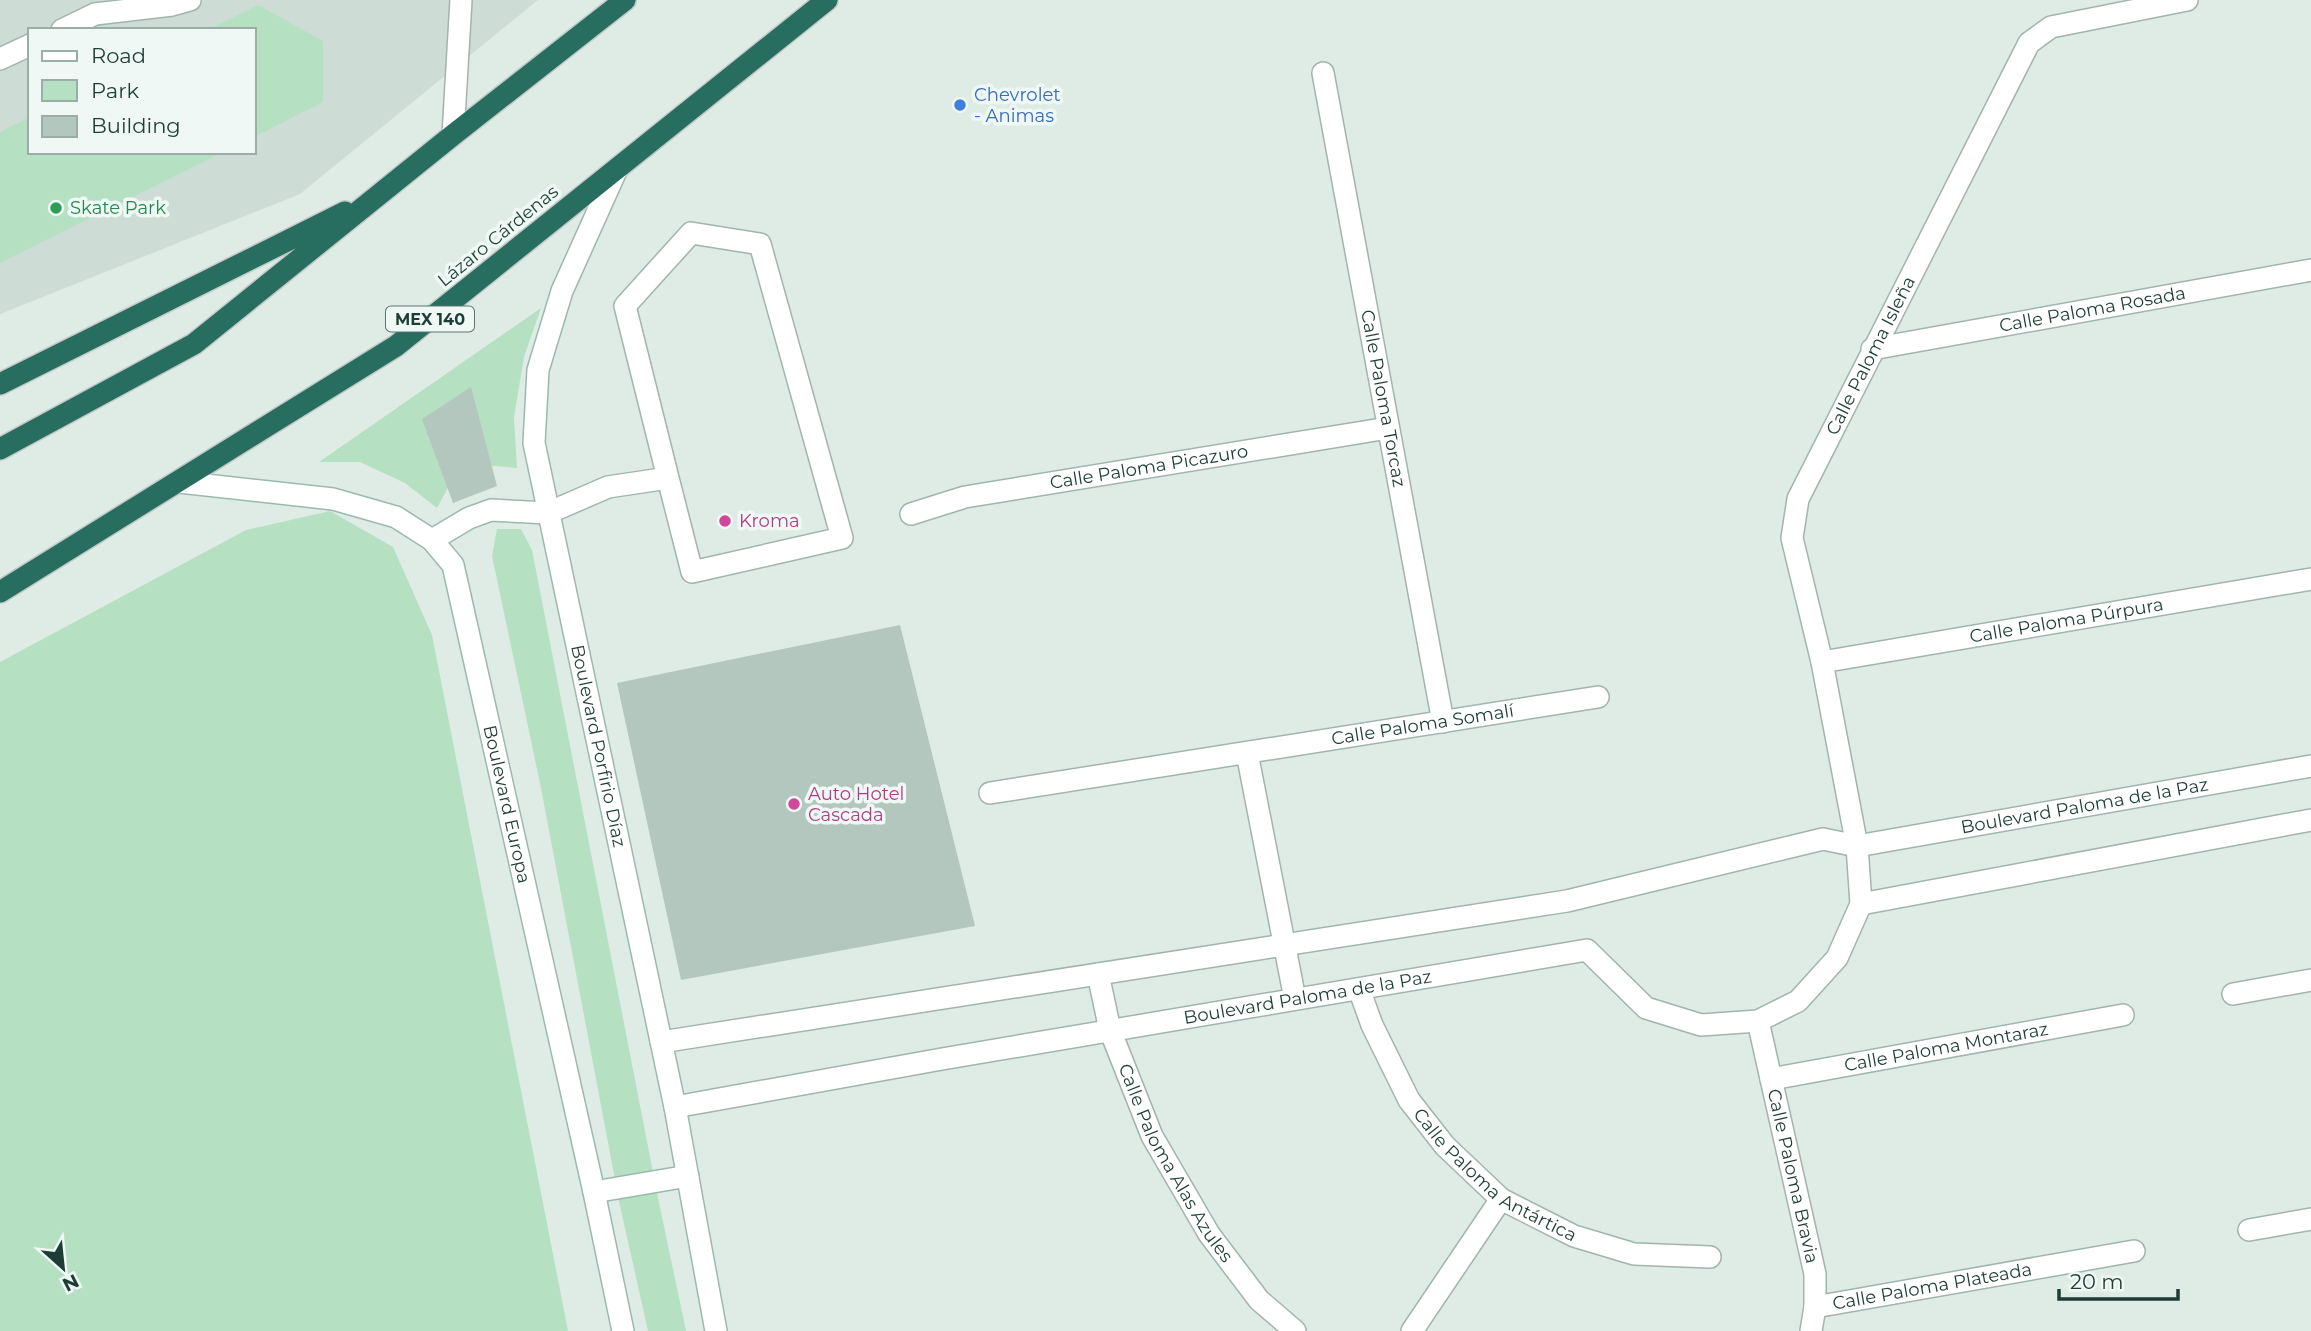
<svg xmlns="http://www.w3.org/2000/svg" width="2311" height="1331" viewBox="0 0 2311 1331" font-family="Montserrat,sans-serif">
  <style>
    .built { fill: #cddcd5; fill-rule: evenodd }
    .green { fill: #b5e0c1 }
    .building { fill: #b4c7bf }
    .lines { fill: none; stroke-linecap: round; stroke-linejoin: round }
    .lane-casing { stroke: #a1b4ae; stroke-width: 24 }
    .street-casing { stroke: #a1b4ae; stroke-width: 24 }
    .secondary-casing { stroke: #9cb9af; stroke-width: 24 }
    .highway-casing { stroke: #c0c9c7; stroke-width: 24 }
    .lane { stroke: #fff; stroke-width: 21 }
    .street { stroke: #fff; stroke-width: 21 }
    .secondary { stroke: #fff; stroke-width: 21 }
    .highway { stroke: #276d60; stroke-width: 21 }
    .shop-dot { fill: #3f7fe0; stroke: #eff8f4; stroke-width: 2.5 }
    .leisure-dot { fill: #2e9e5b; stroke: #eff8f4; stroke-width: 2.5 }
    .hotel-dot { fill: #d1479c; stroke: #eff8f4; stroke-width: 2.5 }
    .labels { text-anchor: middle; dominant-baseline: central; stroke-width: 7; stroke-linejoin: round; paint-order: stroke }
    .shield { fill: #eff8f4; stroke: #5d756f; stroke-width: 2 }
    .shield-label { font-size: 16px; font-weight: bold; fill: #1e3d36 }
    .shop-label { font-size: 18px; fill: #366cbe; stroke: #eff8f4; text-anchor: start }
    .leisure-label { font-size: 18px; fill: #27864d; stroke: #eff8f4; text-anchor: start }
    .street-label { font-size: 18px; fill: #1e3d36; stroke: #eff8f4 }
    .hotel-label { font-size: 18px; fill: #b23c85; stroke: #eff8f4; text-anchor: start }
  </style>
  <rect width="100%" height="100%" fill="#dfece6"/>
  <path class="built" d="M0,0H538L300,194L0,314ZM30,30H254V152H30Z"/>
  <path class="green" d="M258,5L323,41V102L254,137V30H208Z
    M30,117V152H223L0,263V132Z
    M541,308L524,357L514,417L517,468L484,465L453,478L437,508L405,483L360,462H319Z
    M330,511L393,547L432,635L568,1331H0V662L246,530Z
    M497,529H521L532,550L658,1198L686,1331H648L620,1206L541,788L492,556Z"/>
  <path class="building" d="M471,387L497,486L453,503L422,419Z
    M900,625L975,926L681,980L617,683Z"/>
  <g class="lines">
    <defs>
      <path id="lane" d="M62,30L95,14L172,5L190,0
        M0,59L30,45
        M548,513L608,487L668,478L692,572L842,538L760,244L691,233L625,306L668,478"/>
      <g id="street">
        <path id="s1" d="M1323,73L1443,722"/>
        <path d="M453,135L461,0"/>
        <path id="s2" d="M1872,349L2311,270"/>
        <path id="s3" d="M911,514L965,497L1388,428"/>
        <path id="s4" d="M1822,662L2311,579"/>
        <path d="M1247,753L1295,999"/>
        <path id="s5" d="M990,793L1598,697"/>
        <path d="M1861,904L2311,820"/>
        <path id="s6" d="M1098,974L1110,1030L1152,1136L1209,1234L1259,1300L1295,1331"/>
        <path id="s7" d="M1359,989L1372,1025L1409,1100L1445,1146L1501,1199L1574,1236L1634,1254L1710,1257"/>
        <path d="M2233,994L2311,980"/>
        <path id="s8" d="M1758,1021L1815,1274V1307L1811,1331"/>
        <path id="s9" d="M661,1042L1567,901L1823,839L1857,846L2311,766"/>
        <path id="s10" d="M1771,1079L2123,1015"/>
        <path id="s11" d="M675,1107L942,1059L1587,950L1646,1008L1701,1025L1758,1021L1798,1001L1837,958L1861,904L1857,846L1822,662L1792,538L1798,499L2029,43L2051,27L2187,0"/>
        <path d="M2249,1230L2311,1219"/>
        <path id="s12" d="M1815,1307L2134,1251"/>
        <path d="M1412,1331L1501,1199"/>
      </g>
      <g id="secondary">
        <path id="s13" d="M616,171L562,291L538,370L534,443L675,1107L716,1331"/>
        <path id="s14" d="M179,482L333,499L396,517L432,540L453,565L594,1192L623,1331"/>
        <path d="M432,540L469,518L491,510L548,513"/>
        <path d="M594,1192L688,1176"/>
      </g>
      <path id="highway" d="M0,384L345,212
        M0,449L194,344L453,135L625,0
        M0,592L396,346L827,0"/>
    </defs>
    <use href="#lane" class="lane-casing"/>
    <use href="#street" class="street-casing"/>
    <use href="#secondary" class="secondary-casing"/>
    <use href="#highway" class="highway-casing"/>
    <use href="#lane" class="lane"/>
    <use href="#street" class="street"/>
    <use href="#secondary" class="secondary"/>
    <use href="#highway" class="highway"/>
  </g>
  <circle class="shop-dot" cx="960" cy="105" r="7"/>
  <circle class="leisure-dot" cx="56" cy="208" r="7"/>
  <g class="hotel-dot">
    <circle cx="725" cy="521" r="7"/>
    <circle cx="794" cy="804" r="7"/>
  </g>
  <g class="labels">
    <rect class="shield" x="386" y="306.5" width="88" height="25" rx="5"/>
    <g class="shield-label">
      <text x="430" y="319">MEX 140</text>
    </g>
    <g class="shop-label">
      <text x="974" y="95">Chevrolet<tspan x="974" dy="21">- Animas</tspan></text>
    </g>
    <g class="leisure-label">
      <text x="70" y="208">Skate Park</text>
    </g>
    <g class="street-label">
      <text transform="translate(498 236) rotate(-39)">Lázaro Cárdenas</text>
      <text stroke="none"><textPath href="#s2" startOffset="224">Calle Paloma Rosada</textPath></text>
      <text stroke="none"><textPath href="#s11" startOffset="1858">Calle Paloma Isleña</textPath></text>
      <text stroke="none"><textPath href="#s1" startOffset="331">Calle Paloma Torcaz</textPath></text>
      <text stroke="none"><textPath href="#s3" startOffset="243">Calle Paloma Picazuro</textPath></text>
      <text stroke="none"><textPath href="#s4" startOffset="248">Calle Paloma Púrpura</textPath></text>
      <text stroke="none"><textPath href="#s5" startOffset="438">Calle Paloma Somalí</textPath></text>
      <text stroke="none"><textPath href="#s13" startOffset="597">Boulevard Porfirio Díaz</textPath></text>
      <text stroke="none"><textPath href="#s14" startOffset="541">Boulevard Europa</textPath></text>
      <text stroke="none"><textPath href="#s9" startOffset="1446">Boulevard Paloma de la Paz</textPath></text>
      <text stroke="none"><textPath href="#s11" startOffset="642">Boulevard Paloma de la Paz</textPath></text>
      <text stroke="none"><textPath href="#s10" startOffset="178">Calle Paloma Montaraz</textPath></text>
      <text stroke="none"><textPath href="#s6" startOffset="206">Calle Paloma Alas Azules</textPath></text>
      <text stroke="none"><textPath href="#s7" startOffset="238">Calle Paloma Antártica</textPath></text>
      <text stroke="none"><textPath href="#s8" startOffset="159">Calle Paloma Bravia</textPath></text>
      <text stroke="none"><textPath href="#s12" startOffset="119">Calle Paloma Plateada</textPath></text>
    </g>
    <g class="hotel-label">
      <text x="739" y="521">Kroma</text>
      <text x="808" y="794">Auto Hotel<tspan x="808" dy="21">Cascada</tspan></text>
    </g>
  </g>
  <rect x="28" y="28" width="228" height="126" fill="#eff8f4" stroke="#9bada8" stroke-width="2"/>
  <rect x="42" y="51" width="35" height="10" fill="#ffffff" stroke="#9bada8" stroke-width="2"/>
  <text x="91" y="63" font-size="21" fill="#1e3d36">Road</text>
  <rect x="42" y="80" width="35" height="21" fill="#b5e0c1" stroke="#9bada8" stroke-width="2"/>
  <text x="91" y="98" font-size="21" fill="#1e3d36">Park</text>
  <rect x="42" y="116" width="35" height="21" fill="#b4c7bf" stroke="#9bada8" stroke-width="2"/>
  <text x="91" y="133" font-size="21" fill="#1e3d36">Building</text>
  <g transform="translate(63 1268) rotate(153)" stroke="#eff8f4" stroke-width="5" paint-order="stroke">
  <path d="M0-5L12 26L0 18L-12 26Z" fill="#1e3d36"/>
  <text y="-10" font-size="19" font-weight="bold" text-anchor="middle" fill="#1e3d36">N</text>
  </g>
  <path d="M2059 1289v10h119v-10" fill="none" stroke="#1e3d36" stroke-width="3.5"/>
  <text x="2070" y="1289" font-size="21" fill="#1e3d36" stroke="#eff8f4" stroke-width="5" paint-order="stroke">20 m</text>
</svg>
